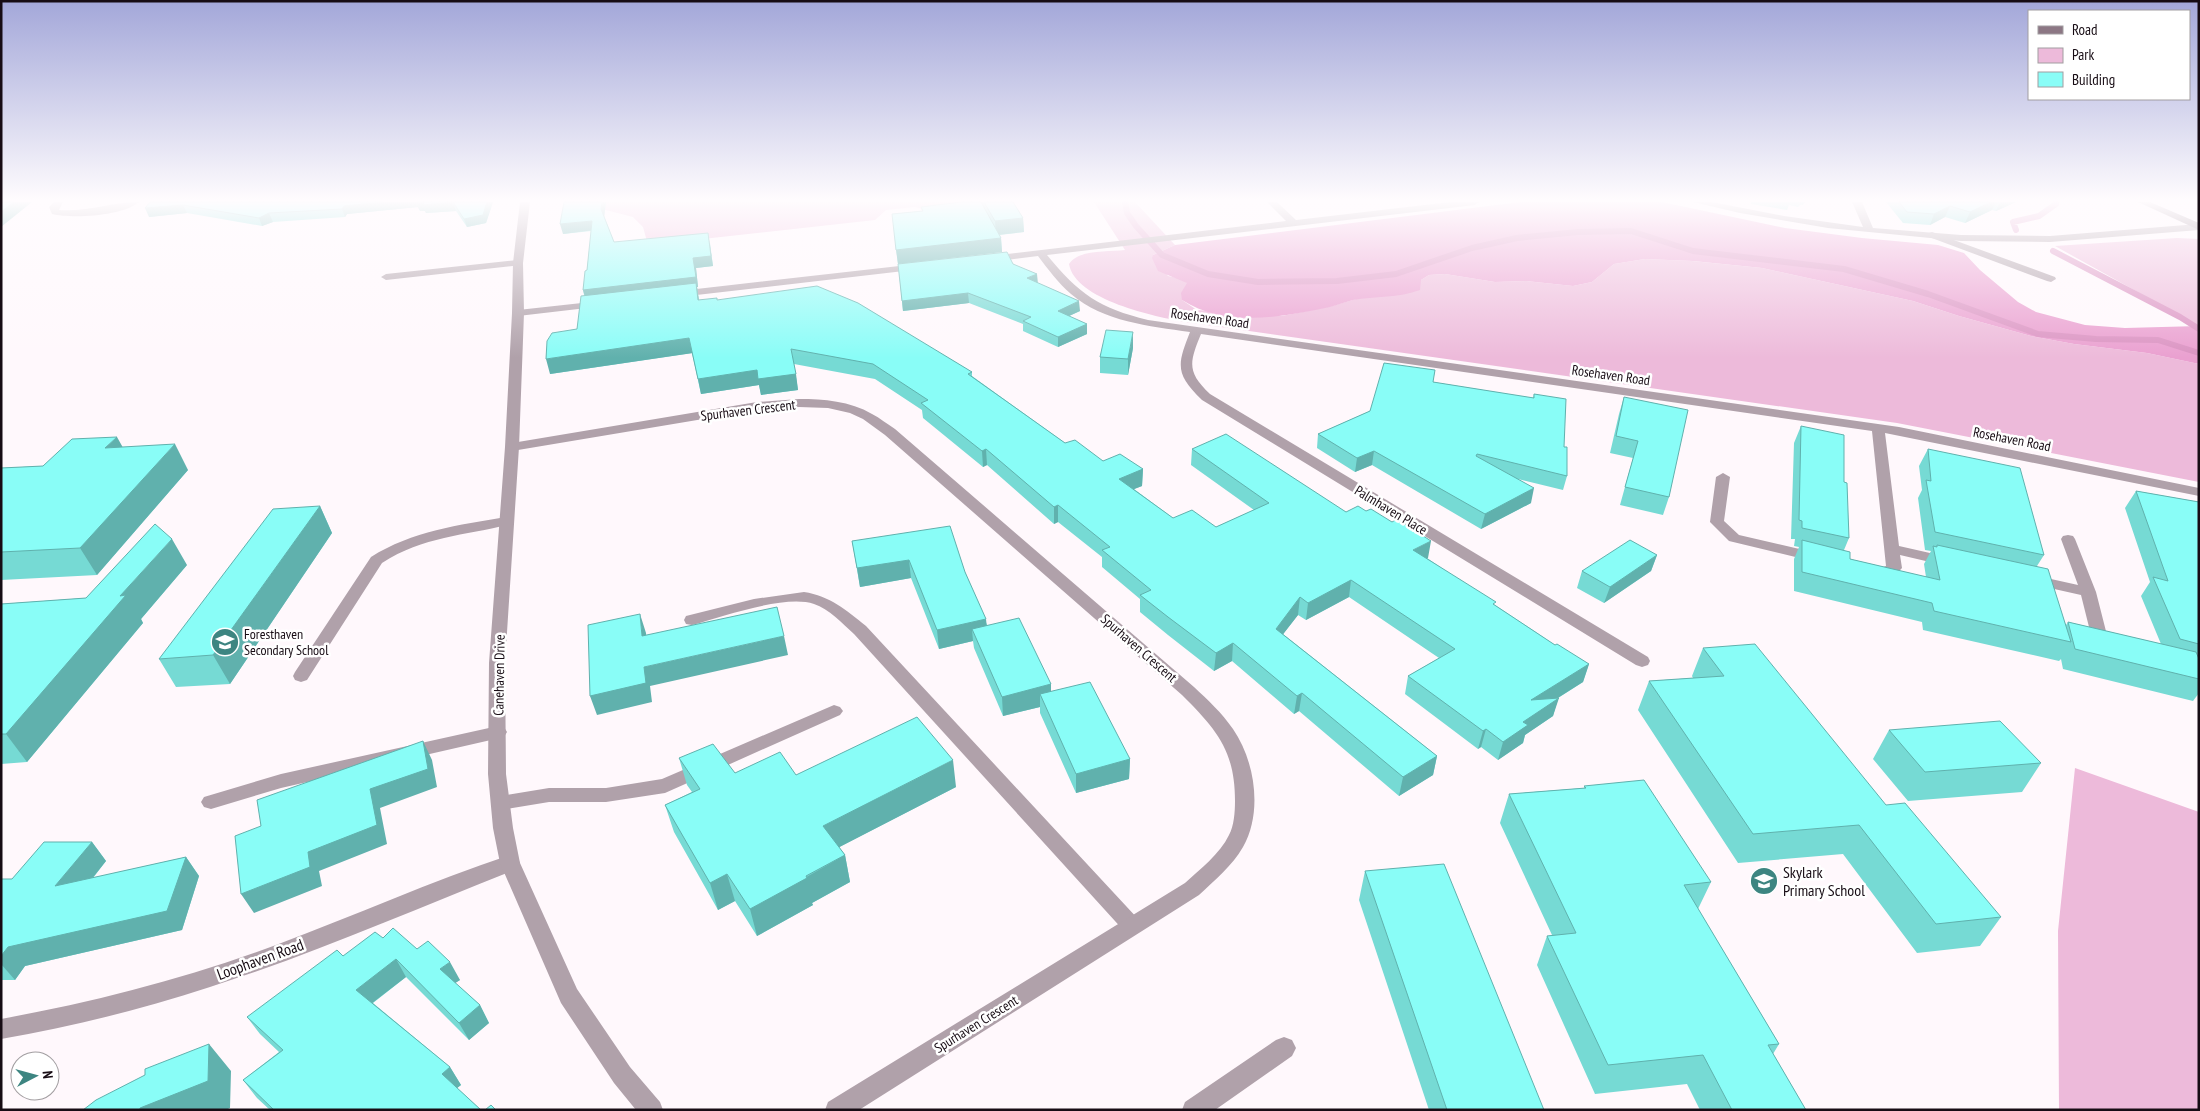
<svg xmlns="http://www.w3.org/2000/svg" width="2200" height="1111" viewBox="0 0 2200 1111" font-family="'PT Sans Narrow',sans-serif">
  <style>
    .green { fill: #edbada }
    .forest { fill: #eaa0d0 }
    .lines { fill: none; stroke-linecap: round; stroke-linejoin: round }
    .stream { stroke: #db93c2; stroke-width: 6 }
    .service { fill: #b0a1aa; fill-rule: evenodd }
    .minor { fill: #b0a1aa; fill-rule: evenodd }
    .tertiary { fill: #b0a1aa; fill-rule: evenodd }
    .secondary { fill: #8c7784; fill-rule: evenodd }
    .wall { fill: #76dad4 }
    .shaded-wall { fill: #60b1ad }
    .building { fill: #89fdf7; stroke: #60b1ad }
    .labels { text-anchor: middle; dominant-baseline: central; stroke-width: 5; stroke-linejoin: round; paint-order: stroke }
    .street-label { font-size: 14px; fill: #170c14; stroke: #fff }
    .poi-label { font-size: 14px; fill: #170c14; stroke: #fff; text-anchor: start }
    .near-poi-label { font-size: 16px; fill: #170c14; stroke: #fff; text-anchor: start }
    .near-street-label { font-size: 16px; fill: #170c14; stroke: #fff }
  </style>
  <rect width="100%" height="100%" fill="#fff8fc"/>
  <path class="green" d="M593,202H1019L932,212L915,207L886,210L875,220L648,245L643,227L633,217L602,209Z
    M1094,202H1135L1175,245L1153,255L1168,276L1178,278L1188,283L1182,300L1197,310L1282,316L1332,306L1421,280L1429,275L1445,274L1495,282L1526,281L1573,286L1592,282L1614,264L1645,259L1692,261L1762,268L1913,301L1959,316L2031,336L2074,344L2147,353L2199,364V482L1897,423L1186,322C1156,317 1075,300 1069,264C1079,249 1109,252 1125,250Z
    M2177,238L2199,239V326L2055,246Z
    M2075,768L2199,812V1110H2059L2058,931Z"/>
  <path class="forest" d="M1520,202H1662L1785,228L1862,238L1938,245L1964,253L1980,270L2018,302L2036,312L2085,325L2125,328L2199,326V364L2147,353L2074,344L2031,336L1959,316L1913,301L1762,268L1693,261L1645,259L1614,264L1592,282L1573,286L1526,281L1495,282L1445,274L1429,275L1421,280L1420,290C1399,298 1375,296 1353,300C1345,302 1338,305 1330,307C1282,317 1226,328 1182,300L1181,293L1187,283L1158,271L1152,258L1153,255L1175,245Z"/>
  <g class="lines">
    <path class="stream" d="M1125,202L1127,213L1136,226L1162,255L1208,274L1258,282L1337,281L1396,274L1472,248L1517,238L1578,232L1631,231L1693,251L1844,269L1928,294L2038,334L2096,339L2158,340L2199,353
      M2016,230L2013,222L2039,216L2056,204V202
      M2053,251L2180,317L2199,329"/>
    <path class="service" d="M1932,232L2055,277L2056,279L2051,282L2047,281L1929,237V233Z
      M518,260L523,263L522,265L386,280L381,277L386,274Z
      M506,517L513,521L511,524C464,536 424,536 382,563L307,680L301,682L295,680L293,676L295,672L371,557C412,531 459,525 506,517Z
      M804,592C830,596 846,610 866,626L1139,920L1143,926L1139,932L1132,935L1125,932L854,634C842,623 829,609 814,604C785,594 722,617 692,625L686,624L684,620L686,616L754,599Z
      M834,705L840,707L843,711L840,715L665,793L606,802H549L501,810L494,808L491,803L494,798L501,796L549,788H606L662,779Z
      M498,726L504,727L507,732L504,737L281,788L211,809L204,807L201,802L204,797L281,774Z
      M1284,1037L1292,1040L1296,1048L1292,1056L1215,1110H1182L1185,1102L1276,1040Z"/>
    <path class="minor" d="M54,202H63L59,210C87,212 112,202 139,202C123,216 72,219 52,214L49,207Z
      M1267,202H1277L1296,220L1450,202H1479L1475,205L1047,255C1079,294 1099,308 1148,320L1899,427L2199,488V496L1885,433L1899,546L1952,558L1955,561L1952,564L1947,566L1900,555L1902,568C1894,578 1872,581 1864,570L1867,567C1874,565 1879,569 1886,566L1872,431L1201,334C1189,363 1187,372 1210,394L1648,657L1650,661L1648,665L1642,667L1636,665L1202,400C1175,374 1177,365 1190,332C1149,326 1104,322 1071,294C1058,283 1048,269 1038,256L990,262L985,259L990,256L1286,221Z
      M1693,202H1712L1784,216L1863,227L1852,202H1862L1873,228L1961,235L2050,236L2198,224L2199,230L2050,242L1961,241L1828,228L1740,213Z
      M917,264L921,265V269L679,297L674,294L679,291Z
      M600,301L605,304L604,306L518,316L512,313L518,310Z
      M799,399C824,399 850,401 872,414C880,418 887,424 895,429L1194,687C1208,700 1222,713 1233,729C1255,761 1263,812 1243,847C1232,866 1215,880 1199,895L859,1110H825L828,1102L1185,883C1200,869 1220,854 1229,835C1234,826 1235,812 1235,801C1235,750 1216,729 1182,695L885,435L863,419L850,413L828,408L799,407L757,410L512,451L505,447L512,443L757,402Z
      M1723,473L1730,477L1724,521L1739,535L1821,554L1824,557L1821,560L1816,562L1729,541L1710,522L1716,477Z
      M2068,535L2073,536L2075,539L2096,592L2109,643L2107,647L2101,648L2095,647L2093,643L2081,595L2028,583L2025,580L2028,577L2033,575L2078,585L2061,539L2063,536Z
      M510,855L517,857L520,863L517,869C415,909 314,954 210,987C142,1009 72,1027 1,1039V1019C94,1002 187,978 276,945C354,916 431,881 510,855Z"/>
    <path class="tertiary" d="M520,202H530L523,263L524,313L519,447L505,663L506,774L513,828L520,863L577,989L630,1067L660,1102L663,1110H636L614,1083L561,1003L500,863L493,828L488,774L489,663L505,447L512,313L513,263Z"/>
    <path class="secondary" d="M2138,202H2150L2199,223V230Z"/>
  </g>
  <path class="wall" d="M150,202H493L486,223L467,227L456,211L426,213L425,211H420L418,207L347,214L345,217L273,222L262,226L187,213L149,217Z
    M606,202L604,216L614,242L710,243L713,266L696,268L698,287H697L699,300H717L972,372V376L1065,443L1103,461L1143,469L1142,486L1134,489L1173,518L1216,527L1254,510L1191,465L1192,449L1346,512L1428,558H1427L1495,605L1555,645L1589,664L1583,682L1558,698L1553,716L1525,735L1523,743L1498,760L1481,747L1478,749L1405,694L1408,676L1439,658L1349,597L1306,620L1298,615L1283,634L1437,756L1433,775L1399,796L1299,711L1294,714L1232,661L1214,671L1168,635L1140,612V599L1102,567V557L1058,522L1054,524L987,465L983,467L923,418L922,410L875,379L794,364L798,390L761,395L759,385L701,394L692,353L550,374L577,329L584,295L583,290L587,270L591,231L563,234Z
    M982,202H1013L1023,218L1024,232L1000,235L1001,238L1002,252L898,264L892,214L922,211L921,207L982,203Z
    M1751,202H1805L1803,205H1800L1798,207L1789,205L1787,210L1751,204Z
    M1886,202H2016L1996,211L1992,210L1965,223L1945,217L1930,225L1903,223Z
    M898,264H1013L1038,283L1080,311L1069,316L1087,324V334L1058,347L1023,331V324L969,303L903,311Z
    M1133,348L1128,375L1100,373V357Z
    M1433,382L1533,398L1534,394L1564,447L1567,476L1563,490L1518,479L1531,503L1481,529L1372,465L1355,472L1317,448L1318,434L1370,411Z
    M1624,397L1669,497L1663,515L1620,505L1633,458L1610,453L1619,414Z
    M1801,426L1849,538L1844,550L1850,559L1926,577L1924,564L1931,551L1925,550L1918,498L1922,490L1919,466L1928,449L2044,555L2037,566L2066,625L2068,622L2161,644L2141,596L2150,582L2125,508L2136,491L2199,502V693L2193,701L2063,669L2061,659L2059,661L1923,630L1922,622L1794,591V559L1799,547L1794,546L1795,539H1791L1794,443Z
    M123,447L188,470L97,575L1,580V468L43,466Z
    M320,506L332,533L230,684L176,687L159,659Z
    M852,541L965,572L987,625L1051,684V691L1130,759L1129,779L1076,793L1040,713V707L1003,716L974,648L973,641L939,649L911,578L860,587Z
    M1657,555L1651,571L1604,603L1577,588L1582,571Z
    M187,565L141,619L143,623L27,762L1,764V604L86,598Z
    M1703,648L1886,805L2001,917L1980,946L1917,953L1843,854L1738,863L1638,710L1649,681L1693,678L1692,676Z
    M1889,730L2041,763L2022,792L1908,801L1873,759Z
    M679,758L735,773L796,775L956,787L839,847L845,855L850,882L812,903L813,905L757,936L735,901L718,910L674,832L665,805L692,792L687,785Z
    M1584,786L1711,882L1698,909L1779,1044L1773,1054L1806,1110H1700L1687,1084L1595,1094L1537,965L1547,936L1552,935L1500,823L1509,794L1584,788Z
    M92,842L106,861L93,878L186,857L199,876L182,930L25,966L15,980H1V879H12Z
    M1365,871L1544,1110H1429L1359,900Z
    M383,938L417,949L460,980L455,983L480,1005L489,1023L469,1040L406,977L373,1003L450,1067L461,1085L457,1088L481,1110H270L257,1098L243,1080L279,1052L260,1034L247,1017L343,956Z"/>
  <path class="shaded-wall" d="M14,202H32L1,227V212Z
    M383,202H453L456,211L426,213L425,211H420L418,207L347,214L345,217L342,209L344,206Z
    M487,202H493L486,223L467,227L464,219Z
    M602,202H606L604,218L601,209Z
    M1991,202H1996L1992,210L1965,223L1970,212Z
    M2000,202H2016L1996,211Z
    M183,205L187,213L149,217L145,208Z
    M1950,206L1945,217L1930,225L1934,214Z
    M269,213L273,222L262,226L259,218Z
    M1023,218L1024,232L996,235L995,221Z
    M592,221L594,230L563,234L560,224Z
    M708,233L713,266L696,268L698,287H697L701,315L586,300L583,290L693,258Z
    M1001,238L1002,252L898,264L896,250Z
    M1037,274L1038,284L1027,278Z
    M968,293L969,303L903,311L902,301Z
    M1079,301L1080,311L1058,321V311Z
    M1087,324V334L1058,347V337Z
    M1133,332V348L1128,375V359Z
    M689,338L693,353L550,374L546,359Z
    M757,370L796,374L798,390L761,395L759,385L701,394L698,379Z
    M117,437L131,462L105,448Z
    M175,444L188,470L97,575L80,548Z
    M986,449L987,465L983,467L982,451Z
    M1374,451L1372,465L1355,472L1357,458Z
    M1143,469L1142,486L1119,495V479Z
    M1534,488L1531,503L1481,529L1485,514Z
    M1058,505V522L1054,524V507Z
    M320,506L332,533L230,684L213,655Z
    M172,539L187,565L141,619L143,623L27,762L6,734L120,596Z
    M1431,541L1428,558L1410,567L1413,550Z
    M1657,555L1651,571L1604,603L1610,587Z
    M909,560L911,578L860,587L857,568Z
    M1351,580L1349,597L1306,620L1308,603Z
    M1300,597L1298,615L1274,646L1276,629Z
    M640,614L646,633L648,655L642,636Z
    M986,619L988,638L972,629L973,641L939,649L937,630Z
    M784,636L788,655L650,686L652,702L597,715L590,696L644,667Z
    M1233,643L1232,661L1214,671L1216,653Z
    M1589,664L1583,682L1526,718L1531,700Z
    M1051,684V704L1040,694V707L1003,716L1002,697Z
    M1302,693L1299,711L1294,714L1297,696Z
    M1559,698L1553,716L1525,735L1523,743L1498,760L1503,742L1523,722Z
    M1486,729L1481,747L1478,749L1483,731Z
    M423,741L432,760L437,787L380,808L387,844L319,871L322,886L254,913L241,894L308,852L370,789Z
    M1437,756L1433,775L1399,796L1403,777Z
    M1130,759L1129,779L1076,793V774Z
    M953,760L956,787L828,853L823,826Z
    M92,842L106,861L71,905L55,886Z
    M845,855L850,882L812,903L813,905L757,936L750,909Z
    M186,857L199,876L182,930L25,966L15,980L1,964V956L8,947Z
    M727,874L735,901L718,910L710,883Z
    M396,959L406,977L367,1007L356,990Z
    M450,962L460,980L449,987L440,969Z
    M480,1005L489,1023L469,1040L459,1023Z
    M209,1044L231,1071L230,1108L226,1110H140V1108Z
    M450,1067L461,1085L452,1092L442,1074Z"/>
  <path class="building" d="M1,202H14L1,212Z
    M150,202H383L344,206L342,209L269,213L259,218L183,205L145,208Z
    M417,202H487L483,215L464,219L453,202L423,205L424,202L417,203Z
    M564,202H602L601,209L614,242L708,233L711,256L693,258L696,277L583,290L585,271L587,270L592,221L560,224Z
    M961,202H981L1001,238L896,250L892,214L923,211L921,207Z
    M984,202H1013L1023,218L995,221Z
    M1899,202H1991L1970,212L1950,206L1934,214L1907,212Z
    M1007,252L1013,264L1037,274L1027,278L1079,301L1058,311L1087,324L1058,337L1023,321L1031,317L968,293L902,301L898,264Z
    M696,283L698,300L717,298V300L817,286L858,303L972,372L968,374L1065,443L1075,440L1103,461L1120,454L1143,469L1119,479L1173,518L1192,510L1216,527L1269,503L1192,449L1226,434L1346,512L1358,506L1366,511L1371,509L1392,522L1397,519L1431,541L1413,550L1496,602L1493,604L1555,645L1557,644L1589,664L1531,700L1559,698L1523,722L1528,725L1503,742L1486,729L1483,731L1408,676L1455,649L1351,580L1308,603L1300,597L1276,629L1437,756L1403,777L1302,693L1297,696L1233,643L1216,653L1168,617L1140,595L1151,590L1102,550L1110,547L1058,505L1054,507L986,449L982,451L921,403L928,400L873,364L791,349L796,374L758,379L757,370L698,379L689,338L546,359L547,341L552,333L577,329L581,296Z
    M1106,330L1133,332L1128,359L1100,357Z
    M1384,363L1435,370L1433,382L1534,398V394L1566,399L1564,447H1567V476L1477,454L1476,456L1534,488L1485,514L1374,451L1357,458L1318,434L1370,411Z
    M1624,397L1688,410L1669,497L1625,487L1638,441L1616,436Z
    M1801,426L1844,435V482L1847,483L1849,538L1802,528V521L1799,520Z
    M117,437L105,448L175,444L80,548L1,552V468L43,466L72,439Z
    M1928,449L2020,468L2044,555L1935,532L1926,480L1931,481Z
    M2136,491L2199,502V644L2180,639L2153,577L2168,581Z
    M320,506L213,655L159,659L273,509Z
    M155,524L172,539L120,596L126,595L6,734H1V604L86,598Z
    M950,526L965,572L986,619L937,630L909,560L857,568L852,541Z
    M1630,540L1657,555L1610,587L1582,571Z
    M1802,540L1850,552V559L1940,580L1933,546L1937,547V545L2048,569L2071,642L1934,611L1932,603L1802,572Z
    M777,607L784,636L644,667L646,683L590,696L588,625L640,614L642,636Z
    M1019,618L1051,684L1002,697L972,629Z
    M2068,622L2196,652L2199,659V679L2075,649Z
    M1755,644L1886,805L1905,803L2001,917L1936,924L1859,825L1753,834L1649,681L1724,676L1703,648Z
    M1090,682L1130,759L1076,774L1040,694Z
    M917,717L953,760L823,826L845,855L806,876L807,878L750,909L727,874L710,883L665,805L700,789L679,758L713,744L735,773L780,752L796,775Z
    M2000,721L2041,763L1925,772L1889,730Z
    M423,741L428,769L370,789L377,825L308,852L310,867L241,894L235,836L261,826L257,800Z
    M1644,780L1711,882L1684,885L1779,1044L1768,1045L1806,1110H1732L1703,1055L1608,1065L1547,936L1576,933L1509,794L1586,788L1584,786Z
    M44,842H92L55,886L186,857L167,911L8,947L1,956V879H12Z
    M1444,864L1544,1110H1447L1365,871Z
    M393,928L417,949L428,941L450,962L440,969L480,1005L459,1023L396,959L356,990L450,1067L442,1074L481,1110H274L243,1080L283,1050L247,1017L337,950L343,956L375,932L383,938Z
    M209,1044L208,1081L140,1108V1110H83L96,1100L145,1075V1069Z
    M491,1105L496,1110H485Z"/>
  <linearGradient id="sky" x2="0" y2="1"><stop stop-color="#a3a7d9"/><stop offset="0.56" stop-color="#fffcfe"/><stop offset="1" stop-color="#fffcfe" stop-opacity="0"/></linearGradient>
  <rect width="2200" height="358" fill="url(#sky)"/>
  <defs>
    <symbol id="school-disc" viewBox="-11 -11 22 22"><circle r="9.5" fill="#3d8581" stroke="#fff"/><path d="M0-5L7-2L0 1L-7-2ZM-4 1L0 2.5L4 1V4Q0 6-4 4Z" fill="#fff"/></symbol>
  </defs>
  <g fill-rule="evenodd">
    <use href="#school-disc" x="209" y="626" width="32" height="32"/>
    <use href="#school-disc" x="1748" y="865" width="32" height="32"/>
  </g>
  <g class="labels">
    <g class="street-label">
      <text transform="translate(1210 318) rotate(8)">Rosehaven Road</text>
      <text transform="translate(1611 375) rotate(8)">Rosehaven Road</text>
      <text transform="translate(748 410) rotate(-7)">Spurhaven Crescent</text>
      <text transform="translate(2012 439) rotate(11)">Rosehaven Road</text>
      <text transform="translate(1391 510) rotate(31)">Palmhaven Place</text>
      <text transform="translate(1139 648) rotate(41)">Spurhaven Crescent</text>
      <text transform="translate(499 675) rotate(-89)">Canehaven Drive</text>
      <text transform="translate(976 1024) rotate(-32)">Spurhaven Crescent</text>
    </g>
    <g class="poi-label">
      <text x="244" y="634">Foresthaven<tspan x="244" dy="16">Secondary School</tspan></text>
    </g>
    <g class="near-poi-label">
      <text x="1783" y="872">Skylark<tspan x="1783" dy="18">Primary School</tspan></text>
    </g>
    <g class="near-street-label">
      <text transform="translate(260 959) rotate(-20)">Loophaven Road</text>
    </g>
  </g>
  <rect width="2200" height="1111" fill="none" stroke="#170c14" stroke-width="5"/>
  <rect x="2028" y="10" width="162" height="90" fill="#ffffff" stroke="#a29ea1"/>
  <rect x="2038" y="26" width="25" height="8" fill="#8c7784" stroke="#a29ea1"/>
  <text x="2072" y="35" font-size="15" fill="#170c14">Road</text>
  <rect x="2038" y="48" width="25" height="15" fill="#edbada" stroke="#a29ea1"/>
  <text x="2072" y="60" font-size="15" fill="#170c14">Park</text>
  <rect x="2038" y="72" width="25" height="15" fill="#89fdf7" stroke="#a29ea1"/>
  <text x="2072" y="85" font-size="15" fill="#170c14">Building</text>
  <g transform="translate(35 1076) rotate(84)"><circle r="24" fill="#ffffff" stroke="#a29ea1"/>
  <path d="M0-4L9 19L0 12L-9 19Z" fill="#3d8581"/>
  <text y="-8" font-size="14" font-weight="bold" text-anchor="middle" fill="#170c14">N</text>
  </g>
</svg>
